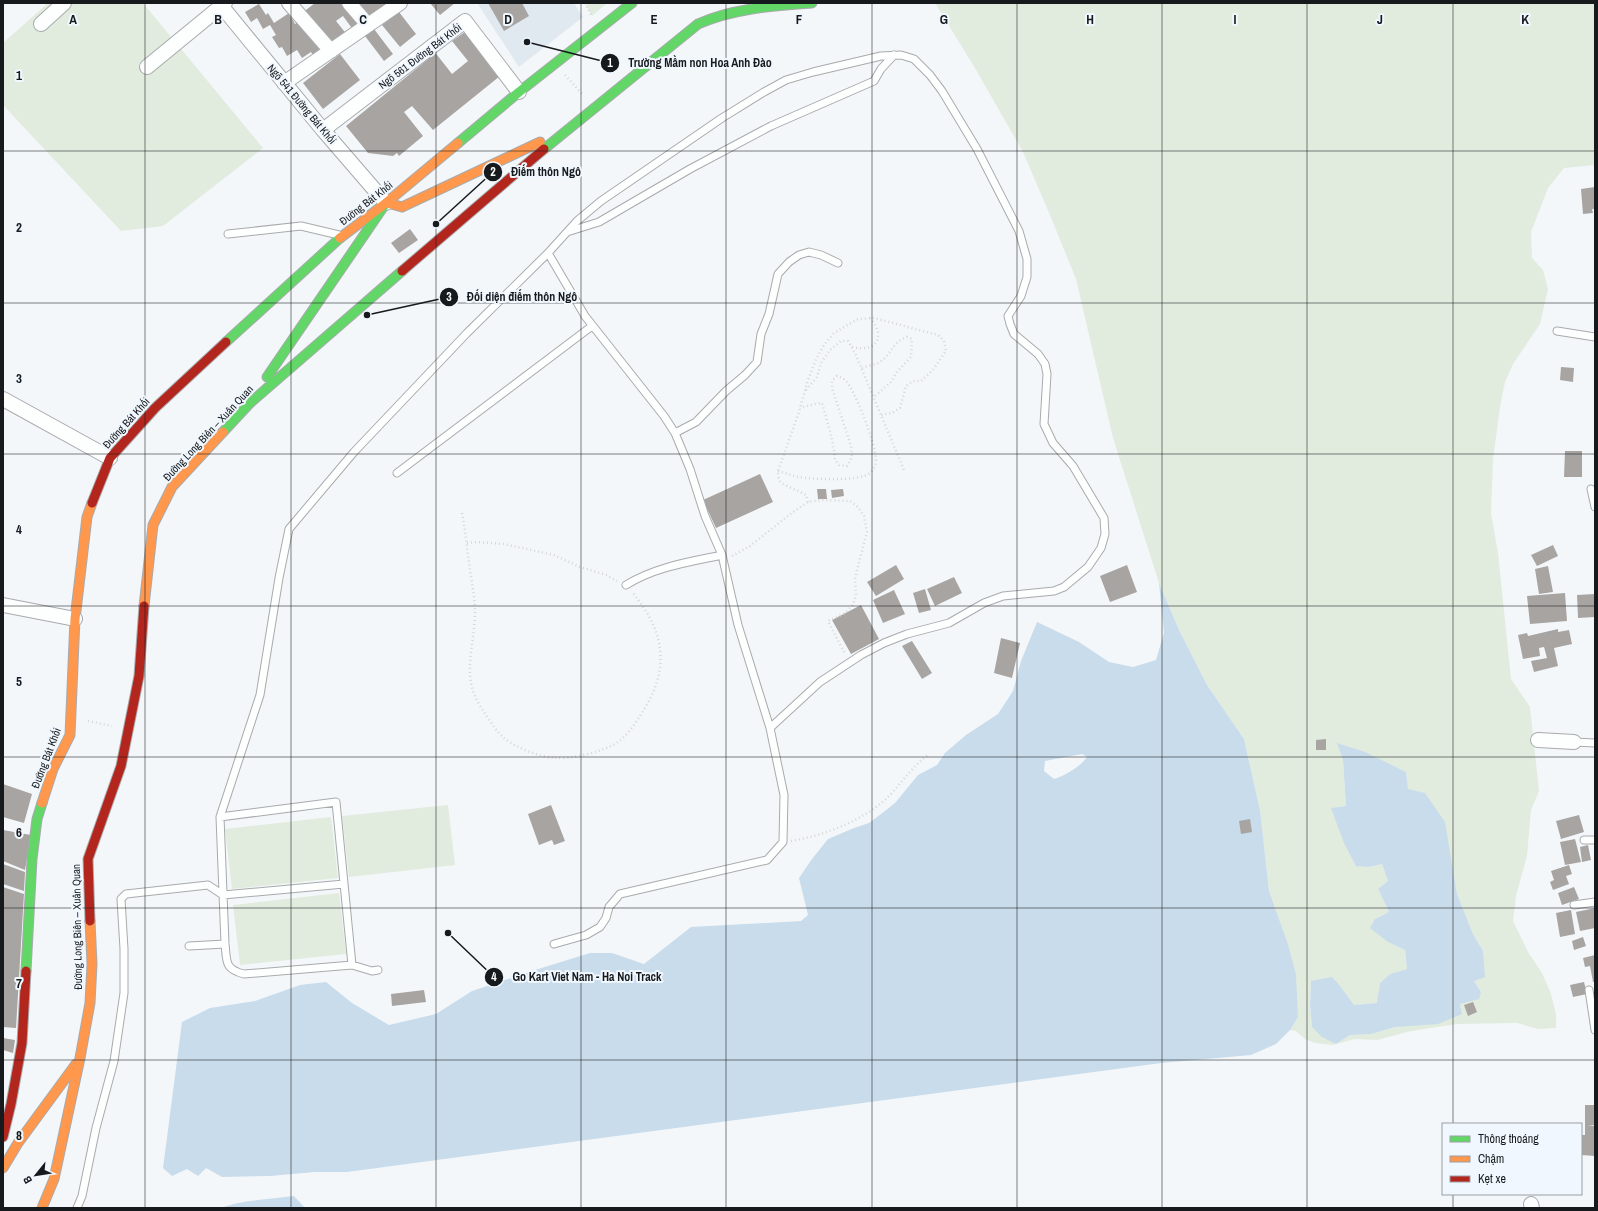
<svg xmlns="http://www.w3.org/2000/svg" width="1598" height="1211" viewBox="0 0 1598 1211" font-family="'Archivo Narrow',sans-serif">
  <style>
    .built { fill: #e1e9f0 }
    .green { fill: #e1ebde; fill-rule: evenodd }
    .water { fill: #c8dceb; fill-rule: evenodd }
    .building { fill: #a8a4a2 }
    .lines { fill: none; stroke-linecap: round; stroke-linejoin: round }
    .lane-casing { stroke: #a8abad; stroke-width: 9 }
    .street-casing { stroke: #a8abad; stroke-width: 16 }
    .fast-casing { stroke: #a8abad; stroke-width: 11 }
    .slow-casing { stroke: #a8abad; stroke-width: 11 }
    .jam-casing { stroke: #a8abad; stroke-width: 11 }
    .path { stroke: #d5d6d6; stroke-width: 2.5; stroke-dasharray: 1 3; stroke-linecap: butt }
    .lane { stroke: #fdfefe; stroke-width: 7 }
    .street { stroke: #fdfefe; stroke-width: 14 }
    .fast { stroke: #63d668; stroke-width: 9 }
    .slow { stroke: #ff974d; stroke-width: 9 }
    .jam { stroke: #b3261e; stroke-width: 9 }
    .grid { fill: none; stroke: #171a1c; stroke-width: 1; stroke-opacity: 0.55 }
    .labels { text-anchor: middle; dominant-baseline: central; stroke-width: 4; stroke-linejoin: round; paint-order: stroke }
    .street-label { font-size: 11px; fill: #171a1c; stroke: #f0f7fe }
    .grid-label { font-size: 13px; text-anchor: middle; font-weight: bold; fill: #171a1c; stroke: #f0f7fe; stroke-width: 4; stroke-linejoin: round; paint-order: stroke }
    .leader { fill: none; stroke: #171a1c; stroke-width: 1.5 }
    .callout-dot { fill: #171a1c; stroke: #f0f7fe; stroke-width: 1.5 }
    .mark-label { font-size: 12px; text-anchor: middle; font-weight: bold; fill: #fff }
    .callout-label { font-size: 12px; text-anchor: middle; font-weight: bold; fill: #171a1c; stroke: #f0f7fe; stroke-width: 4; stroke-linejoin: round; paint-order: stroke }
  </style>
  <rect width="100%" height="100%" fill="#f4f7fa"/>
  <path class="built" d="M477,3H574L583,17L519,67Z"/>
  <path class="green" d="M48,3H143L263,148L163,226L121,231L3,105V43Z
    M585,3H607L592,16Z
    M935,3H1595V165L1564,168L1548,188L1531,232L1532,258L1543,270L1548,289L1540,324L1513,364L1505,382L1500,407L1493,459L1491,513L1498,553L1511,679L1530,707L1539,791L1531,810L1527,856L1516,896L1513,921L1528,952L1542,973L1551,994L1556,1014V1028L1538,1029L1517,1023L1457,1024L1411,1031L1377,1040L1354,1039L1333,1045L1315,1043L1305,1039L1296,1031L1290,1030L1298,1017L1288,944L1269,891L1260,810L1244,739L1207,685L1179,630L1159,583L1113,438L1076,279L1050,215L1023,152L975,68ZM1338,744L1406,772L1408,789L1451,859L1457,894L1473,934L1483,951L1474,981L1481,992L1460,1004L1462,1014L1395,1027L1371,1034L1350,1035L1336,1044L1312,1027L1310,1005L1311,981L1341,987L1354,1005L1378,1003L1380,983L1390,974L1407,969L1405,950L1388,942L1375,919L1389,912L1378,889L1388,881L1382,864L1369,867L1332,808L1346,806L1343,760Z
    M448,805L455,865L349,877L342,816Z
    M331,817L338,878L232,889L225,829Z
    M339,893L346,954L240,965L233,905Z"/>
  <path class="water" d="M1159,583L1179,630L1207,685L1244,739L1260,810L1269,891L1288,944L1296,975L1298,1017L1290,1030L1276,1044L1251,1055L1161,1063L347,1172H315L270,1176L222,1177L206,1168L198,1176L187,1169L172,1176L163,1168L182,1022L210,1008L255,1001L300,985L326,982L352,1003L389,1025L436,1014L472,991L535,970L590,953H612L644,964L691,927L801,921L808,915L799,878L812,859L828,839L854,828L869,823L881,814L895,803L918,775L937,765L945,753L966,735L998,714L1013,691L1021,661L1037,622L1079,642L1109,662L1133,667L1156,660L1164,633ZM1082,754L1087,757C1081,766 1065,776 1054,779L1044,771L1045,761Z
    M1337,743L1365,752L1406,772L1408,789L1425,793L1445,822L1457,894L1473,934L1483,951L1485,977L1474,981L1481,992L1479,999L1460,1004L1462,1014L1438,1024L1395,1027L1371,1034L1350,1035L1336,1044L1322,1037L1312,1027L1310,1005L1311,981L1332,977L1341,987L1354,1005L1377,1003L1380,983L1390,974L1407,969L1405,950L1388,942L1370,928L1375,919L1389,912L1378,889L1388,881L1382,864L1369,867L1356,866L1344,843L1331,808L1346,806L1343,760Z
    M294,1196L305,1208H221C240,1200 272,1199 294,1196Z"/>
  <path class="building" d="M315,3H346L363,24L354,31L343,16L336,21L348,36L331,49L302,13Z
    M354,3H392L367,21Z
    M430,3H455L440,15Z
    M488,3H522L529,16L504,31Z
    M259,4L266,15L268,13L274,23L289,13L295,24L303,19L322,52L314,57L311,52L302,58L297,50L287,56L282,47L279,48L272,37L276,35L270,25L263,29L257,18L251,22L245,12Z
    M399,12L416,34L400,47L382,25Z
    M374,29L393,54L384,61L365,36Z
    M465,32L500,76L433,130L412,106L404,112L423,136L399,156L397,153L393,156L368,153L346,126L427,60L425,58L434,51L452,74L468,61L452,41Z
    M340,54L360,80L323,109L303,83Z
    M1595,187V209H1592L1593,213L1583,214L1581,189Z
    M410,229L418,240L399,253L391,243Z
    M1561,367L1574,368L1573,382L1560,380Z
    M1565,451H1582V477H1564Z
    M760,474L773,502L716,528L703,500Z
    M817,489H826L827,499H818Z
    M843,489L844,496L832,498L831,490Z
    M1553,545L1558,556L1537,566L1531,555Z
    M896,565L904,579L876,596L867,582Z
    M1127,565L1137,592L1110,602L1100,576Z
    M1548,566L1553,592L1539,594L1535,569Z
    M954,577L962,593L935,606L927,589Z
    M925,589L931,610L919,613L913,593Z
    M894,590L905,614L883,623L873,600Z
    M1565,593L1567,621L1530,624L1527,596Z
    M1595,594V617L1578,618L1577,595Z
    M861,605L879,639L851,654L832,620Z
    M1558,629V632L1569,630L1572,644L1554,648L1558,666L1534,672L1531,661L1547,658L1544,647L1539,648L1540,656L1523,659L1518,635L1527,633L1528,636Z
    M1001,638L1020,643L1012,678L994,673Z
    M912,641L932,673L922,679L902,646Z
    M1326,739V750H1316V740Z
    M3,784L32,794L24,823L3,817Z
    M551,805L565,841L554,845L552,840L539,845L528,814Z
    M1579,815L1584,832L1561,839L1556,821Z
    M1250,819L1252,832L1241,834L1239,821Z
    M3,830L31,835L25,870L3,861Z
    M1575,839L1581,862L1565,865L1560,842Z
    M1588,845L1591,860L1582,862L1580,847Z
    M3,864L25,872L24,891L3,884Z
    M1569,865L1572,874L1566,876L1569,884L1553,890L1550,882L1554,880L1551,871Z
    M3,887L24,894L16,1028L3,1027Z
    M1574,887L1579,899L1562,905L1558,893Z
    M1595,908V928L1580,931L1576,912Z
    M1571,910L1575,934L1560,937L1556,913Z
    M1583,937L1586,946L1574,950L1572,941Z
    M1595,955V982H1593L1590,966L1585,967L1583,958Z
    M1584,982L1587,994L1573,997L1570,985Z
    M424,990L426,1002L392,1006L391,994Z
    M1473,1002L1477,1012L1468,1016L1464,1005Z
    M3,1038L15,1040L13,1053L3,1050Z
    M1585,1105H1595V1125H1588L1595,1126V1156L1581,1155V1135H1585Z"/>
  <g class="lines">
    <defs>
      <path id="lane" d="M567,232L599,222L690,169L771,126L874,81L881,69L894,55
        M228,234L301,226L339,235
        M548,253L585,316L664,416L675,433L690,469L705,516L722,555L738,625L770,728L784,795L783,842L767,860L620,894L609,907L606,918L600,927L586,935L554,944
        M1557,331L1595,337
        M675,433L696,422L726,391L745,375L757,362L761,334L769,314L778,274L789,262L799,255L809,252L821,255L838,263
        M397,473L592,326
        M1591,489L1595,507
        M626,585C655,567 689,562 722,555
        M1574,742L1595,743
        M220,817L336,802L352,965
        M1584,840H1595
        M1574,905L1595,902
        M189,946L225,944
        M378,970L372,971L352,965L244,974C224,969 227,961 225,944L220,817L260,695L279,578L289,529L354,452L467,333L548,253L577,221L601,201L722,118L764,92L786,80L813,72L881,56L901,55L914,59L930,75L942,91L977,149L1019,231L1027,259V277L1021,296L1008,316L1010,324L1014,334L1038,354L1045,364L1047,374L1044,424L1053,443L1073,466L1104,518L1105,534L1101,548L1088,567L1064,587L1054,591L1003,596L984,603L949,623L907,634L884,643L861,655L820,682L770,728
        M1589,990L1595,1030
        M77,1208L82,1196L96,1128L114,1061L124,993V949L121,899L126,894L208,885L223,895L344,884"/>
      <path id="street" d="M219,3L323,130L386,203
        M289,3L331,51
        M349,3L368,25
        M41,24L64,3
        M147,67L225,3
        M284,83L400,3
        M323,130L465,21L519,92
        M3,399L110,458
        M3,605L75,619
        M1538,740L1574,742
        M1531,1204L1532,1208"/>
      <path id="fast" d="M458,143L519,92L632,3
        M544,149L698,24C734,8 773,6 812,3
        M226,342L340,238
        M267,377L386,203H388
        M223,432L250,403L402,271
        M26,971L32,859L37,819L42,803"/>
      <path id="slow" d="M388,203L402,207L540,142
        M340,238L386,203L458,143
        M144,606L153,525L172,487L223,432
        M42,803L53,769L70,735L75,619L87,517L92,503
        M3,1168L18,1143L76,1064
        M42,1208L54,1179L80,1058L90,1003L92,964L90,921"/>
      <path id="jam" d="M402,271L544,149
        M92,503L110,458L155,408L226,342
        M90,921L88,859L121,766L139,676L144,606
        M3,1137L11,1104L22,1043L26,971"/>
    </defs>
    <use href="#lane" class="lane-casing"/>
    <use href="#street" class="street-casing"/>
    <use href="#fast" class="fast-casing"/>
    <use href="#slow" class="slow-casing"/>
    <use href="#jam" class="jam-casing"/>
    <path class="path" d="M585,3L591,15
      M565,75L583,95
      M852,347C876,353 887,337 870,318
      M862,368C867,366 875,365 880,362C892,354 892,342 907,337L912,339L911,357L896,373L892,381L874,397
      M806,390L817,377L821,363L830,350L841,341H848L855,353L904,470
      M778,471C785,473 791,475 798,477C812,479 860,482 870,473C874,469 876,465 876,459C876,446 855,389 845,380C843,378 840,377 837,376L832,381V388L851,446L852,457L847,466L839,465L835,460L834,449L830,431L822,403L815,404L800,408
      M808,502L806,495C800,491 783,486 780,481C778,478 778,474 778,471L798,415L808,380L816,359L824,345L834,333L858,319L874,318L938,335L944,341L946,351L932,371L921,381H913L906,386L900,408L892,413L881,415
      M462,513C466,532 467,551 470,570C472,584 475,599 475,612C475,638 465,666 473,691C475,698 480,706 484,712C490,721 496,731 504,738C516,748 540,757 555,758C571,759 596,753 611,746C623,741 633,727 640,716C670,671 667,634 632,592
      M467,543L477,542L504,544L554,555L580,567L606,575L617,581
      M732,556L750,546L793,512L808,502L821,500L850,501L858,507L864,516L867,532L855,578L856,595L853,605L845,613L828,621L845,654
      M88,721L112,726
      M791,841C826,835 865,820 890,795C903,781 913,766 928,755"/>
    <use href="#lane" class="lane"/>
    <use href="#street" class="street"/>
    <use href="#fast" class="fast"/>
    <use href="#slow" class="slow"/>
    <use href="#jam" class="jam"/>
  </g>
  <path class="grid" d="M145,3V1208M291,3V1208M436,3V1208M581,3V1208M726,3V1208M872,3V1208M1017,3V1208M1162,3V1208M1307,3V1208M1453,3V1124M3,151H1595M3,303H1595M3,454H1595M3,606H1595M3,757H1595M3,908H1595M3,1060H1595M1453,1194V1208"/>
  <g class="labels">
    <g class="street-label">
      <text transform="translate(420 56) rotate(-37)">Ngõ 561 Đường Bát Khối</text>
      <text transform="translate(302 104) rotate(50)">Ngõ 541 Đường Bát Khối</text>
      <text transform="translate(366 203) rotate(-38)">Đường Bát Khối</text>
      <text transform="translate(126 423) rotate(-48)">Đường Bát Khối</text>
      <text transform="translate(208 433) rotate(-47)">Đường Long Biên – Xuân Quan</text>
      <text transform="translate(46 758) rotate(-69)">Đường Bát Khối</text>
      <text transform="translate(77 927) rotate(-91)">Đường Long Biên – Xuân Quan</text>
    </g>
  </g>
  <g class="grid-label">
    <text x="73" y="24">A</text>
    <text x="218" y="24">B</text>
    <text x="363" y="24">C</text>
    <text x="508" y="24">D</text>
    <text x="654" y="24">E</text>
    <text x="799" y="24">F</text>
    <text x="944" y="24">G</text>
    <text x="1090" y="24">H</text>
    <text x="1235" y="24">I</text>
    <text x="1380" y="24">J</text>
    <text x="1525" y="24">K</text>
    <text x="19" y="80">1</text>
    <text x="19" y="232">2</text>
    <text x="19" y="383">3</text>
    <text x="19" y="534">4</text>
    <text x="19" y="686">5</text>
    <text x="19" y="837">6</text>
    <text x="19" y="988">7</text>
    <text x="19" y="1140">8</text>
  </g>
  <path class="leader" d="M527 42L610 63M436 224L493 172M367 315L449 297M448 933L494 977"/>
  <g class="callout-dot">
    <circle cx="527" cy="42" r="4"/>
    <circle cx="436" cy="224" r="4"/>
    <circle cx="367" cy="315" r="4"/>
    <circle cx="448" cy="933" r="4"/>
    <circle cx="610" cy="63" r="10"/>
    <circle cx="493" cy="172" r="10"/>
    <circle cx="449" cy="297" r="10"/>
    <circle cx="494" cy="977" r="10"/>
  </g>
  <g class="mark-label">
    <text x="610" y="67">1</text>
    <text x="493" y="176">2</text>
    <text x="449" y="301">3</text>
    <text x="494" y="981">4</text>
  </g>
  <g class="callout-label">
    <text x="700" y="67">Trường Mầm non Hoa Anh Đào</text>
    <text x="546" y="176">Điếm thôn Ngô</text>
    <text x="522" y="301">Đối diện điếm thôn Ngô</text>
    <text x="587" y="981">Go Kart Viet Nam - Ha Noi Track</text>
  </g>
  <rect width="1598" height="1211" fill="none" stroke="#171a1c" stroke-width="8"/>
  <rect x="1442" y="1123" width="140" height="72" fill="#f0f7fe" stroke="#999fa4"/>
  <rect x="1450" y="1136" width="20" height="6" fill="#63d668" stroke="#999fa4"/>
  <text x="1478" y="1143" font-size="12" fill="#171a1c">Thông thoáng</text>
  <rect x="1450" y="1156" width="20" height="6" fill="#ff974d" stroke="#999fa4"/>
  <text x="1478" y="1163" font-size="12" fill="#171a1c">Chậm</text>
  <rect x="1450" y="1176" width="20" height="6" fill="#b3261e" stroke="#999fa4"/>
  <text x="1478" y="1183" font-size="12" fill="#171a1c">Kẹt xe</text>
  <g transform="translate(36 1175) rotate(240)" stroke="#f0f7fe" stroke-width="3" paint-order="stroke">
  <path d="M0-3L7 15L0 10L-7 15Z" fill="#171a1c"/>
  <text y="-6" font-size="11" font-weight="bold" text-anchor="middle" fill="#171a1c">B</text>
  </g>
</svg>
